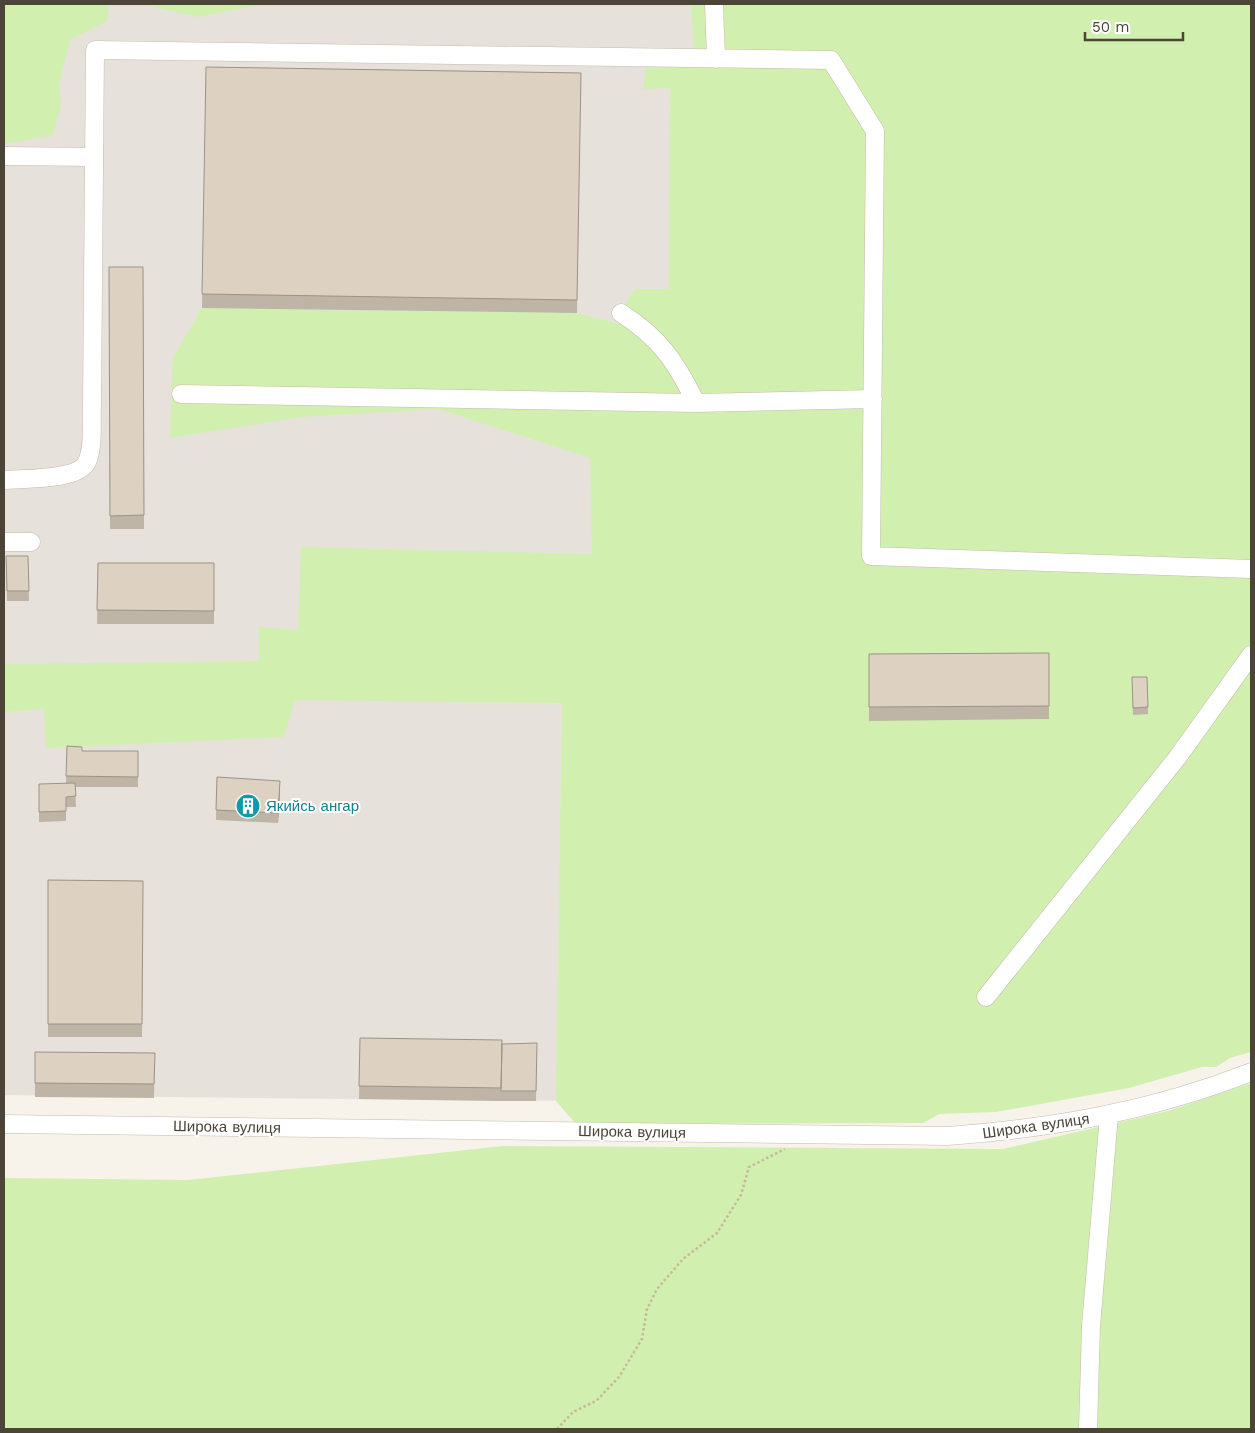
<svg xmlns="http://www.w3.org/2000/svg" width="1255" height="1433" viewBox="0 0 1255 1433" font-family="'Work Sans',sans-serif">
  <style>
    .industrial { fill: #e6e2db }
    .green { fill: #d1efaf }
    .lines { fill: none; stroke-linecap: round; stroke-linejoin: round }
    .minor-casing { stroke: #c4bbab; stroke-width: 19 }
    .path { stroke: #c7b89b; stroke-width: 2.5; stroke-dasharray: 2.5 2.5; stroke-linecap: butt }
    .minor { stroke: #fff; stroke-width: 18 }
    .wall { fill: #beb5a6 }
    .shaded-wall { fill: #9b9387 }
    .building { fill: #ddd2c1; stroke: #9b9387 }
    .labels { text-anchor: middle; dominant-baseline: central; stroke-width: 4; stroke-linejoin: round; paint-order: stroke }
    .culture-label { font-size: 15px; fill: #0d838f; stroke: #fff; text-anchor: start }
    .street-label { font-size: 15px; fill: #4c4437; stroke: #fff }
  </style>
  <rect width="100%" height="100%" fill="#f7f3ea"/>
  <path class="industrial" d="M4,4H1251L982,1097L501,1101L4,1095Z"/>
  <path class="green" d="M4,4H109L107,21L70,40L59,84L61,104L53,135L4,144Z
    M148,4H265L197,17L150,6Z
    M691,4H1251V1052L1230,1058L1216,1067H1202L1129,1088L996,1112L939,1114L923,1123L576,1124L556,1101L562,703L295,700L284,737L46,748L44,709L4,712V664L259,661V627L298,630L301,547L592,554L590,458L438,409L301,417L170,438L173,358L202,308L577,313L619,324L623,308L635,289H669L670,88L643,89L647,59H695Z
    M1251,1083V1429H4V1178L188,1180L503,1146L1003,1149L1168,1111Z"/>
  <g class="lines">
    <defs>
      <path id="minor" d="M714,4L716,59
        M4,156L94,157
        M621,313C660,338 676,362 696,403
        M181,394L696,403L873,399
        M4,480C23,478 78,481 87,462C94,446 91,422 92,405L95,50L831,60L875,131L871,556L1251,569
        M4,542H31
        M986,997L1177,758L1251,655
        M4,1124L948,1136C1054,1128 1152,1111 1251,1072
        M1088,1429L1091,1326L1109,1115"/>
    </defs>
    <use href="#minor" class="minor-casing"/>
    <path class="path" d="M557,1429L573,1412L596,1401L619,1377L642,1339L647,1309L657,1289L683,1259L717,1233L741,1195L749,1167L785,1149"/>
    <use href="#minor" class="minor"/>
  </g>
  <path class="wall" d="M206,67L581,73L577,313L202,308Z
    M109,267H143L144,529H110Z
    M6,556H28L29,601H7Z
    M98,563H214V624H97Z
    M1049,653V719L869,721V654Z
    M1132,677H1147L1148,714L1133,715Z
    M67,746L82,751H138V787H75L76,807H66V821L39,822V784H66Z
    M217,777L280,791L278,823L216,820Z
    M48,880L143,881L142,1037H48Z
    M360,1038L502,1044L537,1053L536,1101H501L359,1099Z
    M35,1052L155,1053L154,1098L35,1097Z"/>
  <path class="shaded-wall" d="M280,781V791L278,823V813Z"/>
  <path class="building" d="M206,67L581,73L577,300L202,294Z
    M109,267H143L144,515L110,516Z
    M6,556H28L29,591H7Z
    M98,563H214V611L97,610Z
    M1049,653V706L869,707V654Z
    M1132,677H1147L1148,707L1133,708Z
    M67,746L82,747V751H138V777L66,776Z
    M217,777L280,781L278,813L216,810Z
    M75,783L76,796L66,797V811L39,812V784Z
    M48,880L143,881L142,1024H48Z
    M360,1038L502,1040L501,1088L359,1086Z
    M537,1043L536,1091H501L502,1044Z
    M35,1052L155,1053L154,1084L35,1083Z"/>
  <defs>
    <symbol id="building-disc" viewBox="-11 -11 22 22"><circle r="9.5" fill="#0f9aa8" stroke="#fff"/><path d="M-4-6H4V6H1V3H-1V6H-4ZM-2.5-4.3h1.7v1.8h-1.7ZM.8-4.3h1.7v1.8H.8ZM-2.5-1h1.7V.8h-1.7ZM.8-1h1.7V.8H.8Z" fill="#fff"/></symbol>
  </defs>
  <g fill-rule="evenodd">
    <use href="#building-disc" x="234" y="792" width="28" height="28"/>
  </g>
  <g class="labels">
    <g class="culture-label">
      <text x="266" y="806">Якийсь ангар</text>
    </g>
    <g class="street-label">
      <text transform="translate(1036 1126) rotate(-8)">Широка вулиця</text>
      <text transform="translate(227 1127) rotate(1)">Широка вулиця</text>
      <text transform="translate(632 1132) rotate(1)">Широка вулиця</text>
    </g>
  </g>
  <rect width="1255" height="1433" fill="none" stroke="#4c4437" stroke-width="10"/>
  <path d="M1085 32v8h98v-8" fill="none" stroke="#4c4437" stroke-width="2.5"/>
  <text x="1092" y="32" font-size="15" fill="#4c4437" stroke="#ffffff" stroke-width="4" paint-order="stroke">50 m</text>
</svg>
